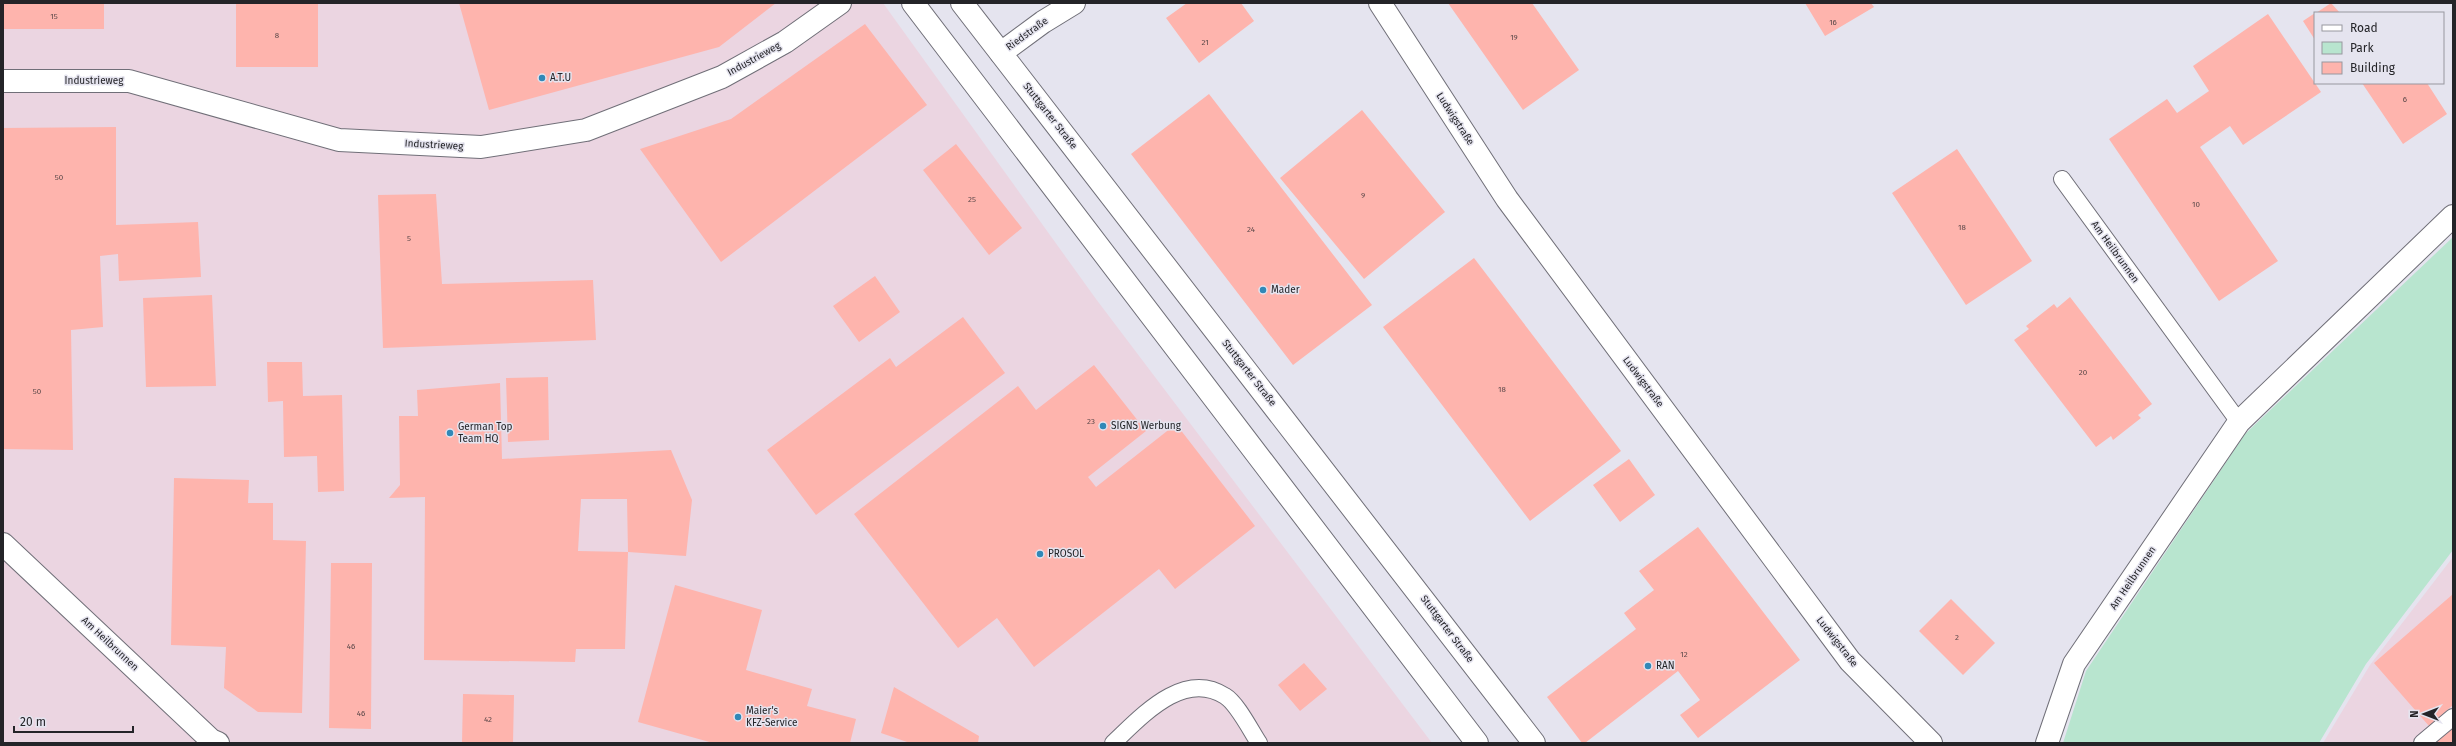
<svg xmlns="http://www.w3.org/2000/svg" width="2456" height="746" viewBox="0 0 2456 746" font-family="'Fira Sans',sans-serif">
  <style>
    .industrial { fill: #ebd5e1 }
    .green { fill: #b8e5cf }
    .building { fill: #feb4ad }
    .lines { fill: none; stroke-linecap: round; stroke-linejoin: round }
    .lane-casing { stroke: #706f78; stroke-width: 18 }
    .street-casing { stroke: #706f78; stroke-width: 24 }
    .primary-casing { stroke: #706f78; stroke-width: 24 }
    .lane { stroke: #fff; stroke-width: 16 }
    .street { stroke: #fff; stroke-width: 22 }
    .primary { stroke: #fff; stroke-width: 22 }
    .poi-dot { fill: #3188b7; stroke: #e5e4ef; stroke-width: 1.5 }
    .labels { text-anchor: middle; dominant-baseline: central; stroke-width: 3; stroke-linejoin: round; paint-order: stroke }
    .number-label { font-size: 8px; fill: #5a4849 }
    .street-label { font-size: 10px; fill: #242428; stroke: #e5e4ef }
    .poi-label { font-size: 10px; fill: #242428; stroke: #e5e4ef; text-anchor: start }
  </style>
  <rect width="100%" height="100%" fill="#e5e4ef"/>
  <path class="industrial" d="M3,3H883L1096,299L1432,743H3Z
    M2453,557V743H2323L2370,665Z"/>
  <path class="green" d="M2453,237V550L2366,664L2319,743H2063L2086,671L2245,434Z"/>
  <path class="building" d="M3,3H104V29H3Z
    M236,3H318V67H236Z
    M459,3H776L719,47L489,110Z
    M1187,3H1241L1254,21L1199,63L1166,18Z
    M1448,3H1532L1579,70L1523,110Z
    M1805,3H1871L1874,7L1825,36Z
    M2331,3L2340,13H2316Z
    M2315,13V40L2303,21Z
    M2268,14L2321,92L2243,145L2230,126L2200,147L2278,261L2219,301L2109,139L2167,99L2177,113L2209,91L2193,66Z
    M865,24L927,105L721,262L640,149L731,119Z
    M2362,83H2427L2447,114L2403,144Z
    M1209,94L1372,305L1293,365L1131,154Z
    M1362,110L1445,212L1364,279L1280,178Z
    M116,127V225L198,222L201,277L119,281L118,254L100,256L103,327L71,330L73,450L3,449V128Z
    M956,144L1022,228L989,255L923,170Z
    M1957,149L2032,261L1966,305L1892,193Z
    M436,194L442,284L593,280L596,340L383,348L378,195Z
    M1474,258L1621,451L1530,521L1383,327Z
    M875,276L900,312L859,342L833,306Z
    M212,295L216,386L146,387L143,298Z
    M2070,297L2152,404L2138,415L2141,418L2113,440L2111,436L2096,447L2014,340L2029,329L2026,326L2054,304L2057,308Z
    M963,317L1005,373L816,515L767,450L890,358L896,367Z
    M267,362H302L303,396L342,395L344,491L318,492L317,456L284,457L283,401L268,402Z
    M1094,365L1146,431L1088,477L1096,487L1176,424L1255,526L1175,589L1159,569L1034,667L997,618L958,648L854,514L1018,386L1036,410Z
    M548,377L549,440L508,442L506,378Z
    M500,383L502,459L671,450L692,500L686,556L628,552L627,499H581L578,551L628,552L625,649H576L575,662L424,660L425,497L389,498L400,485L399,416H418L417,390Z
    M1629,459L1655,495L1620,522L1593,485Z
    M174,478L249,480L248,503H273V540L306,541L302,713L258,712L224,688L226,647L171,645Z
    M1698,527L1800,660L1698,738L1680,715L1700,700L1678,671L1585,743H1582L1547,697L1636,629L1624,613L1654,590L1639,571Z
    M331,563H372L371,729L329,728Z
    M675,585L762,610L746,670L812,689L807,706L856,719L850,743H713L638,722Z
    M2453,594V705L2429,726L2374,663Z
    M1951,599L1995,643L1963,675L1919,631Z
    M1304,663L1327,689L1300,711L1278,685Z
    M894,687L979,736L978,743H910L881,733Z
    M463,694L514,695L513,743H462Z
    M2453,728V743H2435Z"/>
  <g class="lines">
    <defs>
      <path id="lane" d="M2062,179L2239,422
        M1113,743C1141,717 1183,669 1225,696C1237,703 1251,731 1259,743
        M2422,743L2453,717"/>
      <path id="street" d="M1380,3L1507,199L1850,661L1931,743
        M1001,53L1043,22L1074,3
        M3,81H129L339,140L481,147L586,130L722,77L785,42L840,3
        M3,544L211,740L218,743
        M2047,743L2074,664L2239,422L2453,216"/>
      <path id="primary" d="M913,3L1477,743
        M962,3L1534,743"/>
    </defs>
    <use href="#lane" class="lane-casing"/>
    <use href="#street" class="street-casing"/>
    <use href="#primary" class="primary-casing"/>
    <use href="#lane" class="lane"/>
    <use href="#street" class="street"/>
    <use href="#primary" class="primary"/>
  </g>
  <g class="poi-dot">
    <circle cx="542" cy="78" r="4"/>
    <circle cx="1263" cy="290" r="4"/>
    <circle cx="1103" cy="426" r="4"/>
    <circle cx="450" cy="433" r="4"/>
    <circle cx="1040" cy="554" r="4"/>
    <circle cx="1648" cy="666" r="4"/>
    <circle cx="738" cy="717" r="4"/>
  </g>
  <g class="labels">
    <g class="number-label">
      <text x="54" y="16">15</text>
      <text x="1833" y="22">16</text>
      <text x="277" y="35">8</text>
      <text x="1514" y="37">19</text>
      <text x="1205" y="42">21</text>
      <text x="2405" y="99">6</text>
      <text x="59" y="177">50</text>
      <text x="1363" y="195">9</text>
      <text x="972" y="199">25</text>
      <text x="2196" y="204">10</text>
      <text x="1962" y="227">18</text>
      <text x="1251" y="229">24</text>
      <text x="409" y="238">5</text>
      <text x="2083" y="372">20</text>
      <text x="1502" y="389">18</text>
      <text x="37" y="391">50</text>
      <text x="1091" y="421">23</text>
      <text x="1957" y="637">2</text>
      <text x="351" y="646">46</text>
      <text x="1684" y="654">12</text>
      <text x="361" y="713">46</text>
      <text x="488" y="719">42</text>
    </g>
    <g class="street-label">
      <text transform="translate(1027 34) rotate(-36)">Riedstraße</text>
      <text transform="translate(754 59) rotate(-29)">Industrieweg</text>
      <text x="94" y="81">Industrieweg</text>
      <text transform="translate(1050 116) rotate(52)">Stuttgarter Straße</text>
      <text transform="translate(1455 119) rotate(57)">Ludwigstraße</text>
      <text transform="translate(434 145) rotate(3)">Industrieweg</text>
      <text transform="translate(2115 252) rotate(54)">Am Heilbrunnen</text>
      <text transform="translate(1249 373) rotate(52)">Stuttgarter Straße</text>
      <text transform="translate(1643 382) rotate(53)">Ludwigstraße</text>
      <text transform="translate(2133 578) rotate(-56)">Am Heilbrunnen</text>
      <text transform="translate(1447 629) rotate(53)">Stuttgarter Straße</text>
      <text transform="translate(1837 642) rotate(52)">Ludwigstraße</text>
      <text transform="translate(110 644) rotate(43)">Am Heilbrunnen</text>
    </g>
    <g class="poi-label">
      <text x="550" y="78">A.T.U</text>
      <text x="1271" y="290">Mader</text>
      <text x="1111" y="426">SIGNS Werbung</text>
      <text x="458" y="427">German Top<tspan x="458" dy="12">Team HQ</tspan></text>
      <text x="1048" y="554">PROSOL</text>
      <text x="1656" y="666">RAN</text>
      <text x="746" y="711">Maier's<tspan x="746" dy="12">KFZ-Service</tspan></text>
    </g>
  </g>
  <rect width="2456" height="746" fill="none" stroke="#242428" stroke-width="8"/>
  <rect x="2314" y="12" width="130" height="72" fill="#e5e4ef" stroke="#98979f"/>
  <rect x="2322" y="25" width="20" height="6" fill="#ffffff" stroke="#98979f"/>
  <text x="2350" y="32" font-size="12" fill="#242428">Road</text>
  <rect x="2322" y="42" width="20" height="12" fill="#b8e5cf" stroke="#98979f"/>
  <text x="2350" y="52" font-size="12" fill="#242428">Park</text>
  <rect x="2322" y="62" width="20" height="12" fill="#feb4ad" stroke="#98979f"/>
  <text x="2350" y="72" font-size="12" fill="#242428">Building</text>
  <g transform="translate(2424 714) rotate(270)" stroke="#e5e4ef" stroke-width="3" paint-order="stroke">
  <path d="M0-3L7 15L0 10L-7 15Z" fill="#242428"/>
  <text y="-6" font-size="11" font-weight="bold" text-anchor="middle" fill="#242428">N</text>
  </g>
  <path d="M14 726v6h119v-6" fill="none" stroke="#242428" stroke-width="2"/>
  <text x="20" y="726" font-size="12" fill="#242428" stroke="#e5e4ef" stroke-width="3" paint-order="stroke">20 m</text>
</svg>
